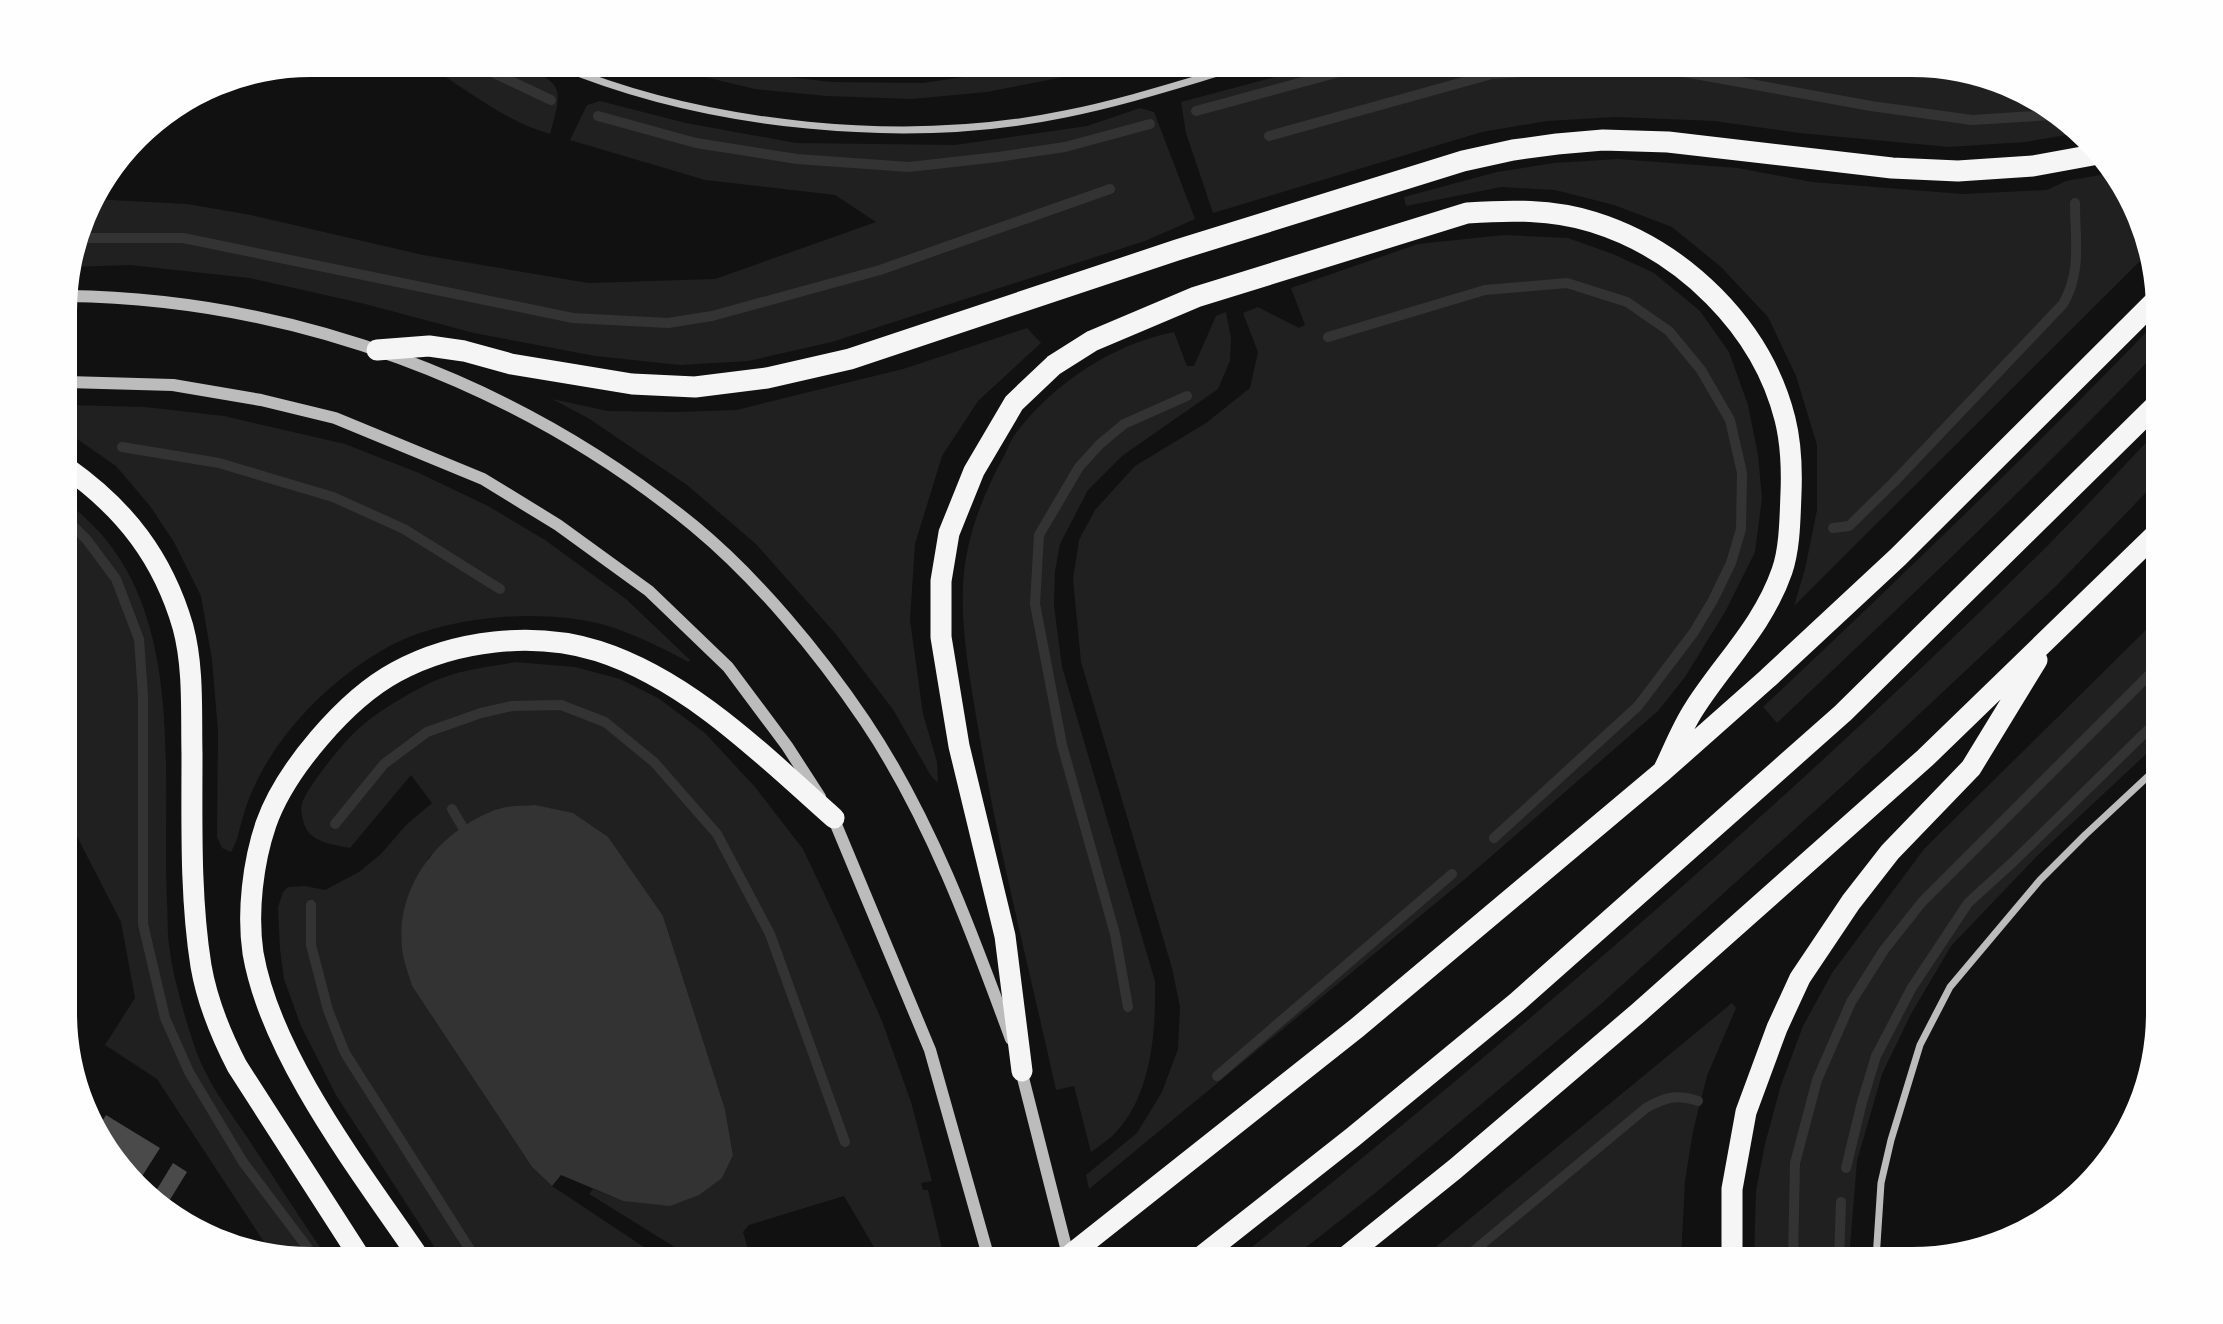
<svg xmlns="http://www.w3.org/2000/svg" width="2223" height="1324" viewBox="0 0 2223 1324" font-family="Rubik,sans-serif">
  <style>
    .green { fill: #202020 }
    .water { fill: #333 }
    .lines { fill: none; stroke-linecap: round; stroke-linejoin: round }
    .stream { stroke: #333; stroke-width: 10 }
    .building { fill: #4a4a4a }
    .minor { stroke: #bcbcbc; stroke-width: 7 }
    .tertiary { stroke: #bcbcbc; stroke-width: 12 }
    .motorway { stroke: #f5f5f5; stroke-width: 21 }
  </style>
  <rect width="100%" height="100%" fill="#111"/>
  <path class="green" d="M427,65H519C566,84 562,89 550,134C506,122 466,89 427,65Z
    M654,65H712L765,74L831,82L923,83L1004,71L995,65H1126L987,92L912,99L826,96L755,89Z
    M1320,65H1912L2035,98L2072,134L2025,142L1949,147L1799,133L1714,121L1617,117L1547,121L1482,132L1213,213L1186,133L1181,102Z
    M600,101L686,123L796,143L955,145L1087,126L1140,108L1154,112L1195,219L1145,241L832,342L748,361L680,365L595,356L474,333L365,304L249,278L130,265L71,267L92,199L187,204L251,215L423,255L588,283L715,279L876,222L835,195L705,180L570,140L587,105Z
    M1617,159L1738,168L1812,182L1963,194L2047,190L2066,181L2111,173L2125,188L2146,255L1794,606L1805,569L1817,510V445L1796,376L1768,317L1721,267L1672,227L1614,205L1555,190L1501,187L1406,206L1404,197L1497,172L1554,163Z
    M1504,235L1568,238L1613,254L1654,273L1700,311L1729,352L1748,405L1758,455L1762,498L1755,552L1725,612L1685,677L1658,711L1465,879L1089,1189L1086,1175L1137,1133L1162,1092L1178,1049L1180,1007L1172,968L1081,662L1073,579L1079,540L1095,510L1135,466L1206,423L1250,388L1258,352L1243,313L1258,307L1299,328L1305,325L1291,288L1418,244Z
    M1226,312L1231,338L1230,361L1218,389L1122,456L1088,490L1060,544L1055,571L1054,606L1062,667L1155,981C1156,1030 1152,1094 1116,1132C1109,1140 1099,1146 1091,1152L1074,1086L1056,1090C1030,972 999,853 979,733C971,684 961,636 963,586C965,540 982,496 1004,456C1008,448 1011,439 1016,433C1054,383 1113,344 1174,332L1187,366H1194L1216,316Z
    M2158,320V351C2035,479 1906,601 1777,723L1763,707C1897,581 2030,453 2158,320Z
    M1027,328L1041,343L978,401L942,456L915,544L910,620L923,714L937,762L938,783L931,776L894,711L835,633L756,544L687,485L588,418L552,399L608,411L676,412L736,410L903,369Z
    M67,405L145,407L224,416L345,444L419,473L488,506L545,540L626,599L690,660L689,662C660,647 633,633 601,624C540,608 444,616 388,647C341,673 298,713 269,759C259,775 248,798 243,817C239,829 238,841 231,852L222,848L217,837L218,732L212,660L201,596L174,542L150,506L116,466L67,432Z
    M2158,430V480L2057,585L1849,780L1601,1004L1374,1194L1291,1259H1237C1513,1039 1781,808 2032,561C2075,519 2116,474 2158,430Z
    M67,503C191,593 161,770 167,903C168,919 167,936 170,951C172,971 179,993 184,1013C189,1029 194,1047 201,1063C213,1090 232,1115 249,1140C275,1180 301,1219 328,1259H311L268,1248L157,1079L105,1045L135,998L121,922L67,817Z
    M2158,618V743L2037,856L1951,946L1911,1014L1882,1074L1857,1161L1849,1259H1754L1756,1191L1765,1144L1781,1085L1803,1026L1832,973L1924,849Z
    M515,662L575,667L620,679L658,698L705,733L755,787L803,849L838,923L882,1021L911,1102L932,1181L921,1183L923,1190H928L942,1249L949,1248L951,1253L937,1259H881L844,1196L749,1225L743,1232L751,1259H694L589,1194L593,1189L623,1201L733,1154L725,1109L663,916L500,808L463,826L428,858L412,986L532,1167L552,1186L662,1259H444L435,1248L336,1095L301,1026L284,979L280,949L278,907L283,892L288,887L305,886L325,890L359,872L381,854L406,825L432,803L411,775L350,848C336,845 315,843 307,830C303,824 300,810 302,804C306,788 343,743 356,731C377,711 406,695 432,682C457,670 488,667 515,662Z
    M1732,1003L1736,1008L1707,1076L1693,1131L1685,1181L1681,1259H1421Z"/>
  <path class="water" d="M535,805L573,813L608,837L663,916L725,1109L733,1155L722,1178L699,1195L670,1206L623,1201L561,1175L552,1186L532,1167L412,986C409,976 405,965 403,955C392,890 438,830 498,809C509,805 524,806 535,805Z"/>
  <g class="lines">
    <path class="stream" d="M477,65L551,100
      M1196,111L1365,65
      M598,116L696,143L797,159L909,167L998,157L1065,147L1150,124
      M1269,136L1492,74L1607,67L1684,72L1871,106L1972,120L2052,115
      M79,238H183L573,318L668,323L712,316L880,270L1110,189
      M1328,337L1485,290L1567,283L1627,302L1669,331L1701,370L1730,420L1742,473L1741,529L1731,563L1713,600L1694,632L1638,706L1494,838
      M122,447L219,463L333,497L404,529L500,589
      M67,520L87,540L116,579L139,639L143,696V924L165,1018L189,1072L243,1162L316,1259
      M1833,528L1849,526L1894,482L2063,304C2082,272 2075,239 2075,203
      M452,809L462,826
      M335,824L384,764L427,732L481,713L512,706L561,705L605,722L654,762L717,834L770,934L845,1142
      M311,905V945L328,1010L345,1053L476,1259
      M1128,1007L1115,934L1062,745L1035,604L1039,535L1079,467L1100,444L1124,424L1187,396
      M1217,1076L1452,874
      M1846,1168L1862,1102L1876,1056L1911,989L1968,903L2013,862L2158,720
      M1464,1259L1646,1108C1665,1097 1677,1094 1698,1101
      M1793,1259L1795,1163L1817,1080L1851,1002L1884,950L1922,902L2158,666
      M1839,1259L1841,1202"/>
  </g>
  <path class="building" d="M106,1115L160,1148L139,1181L106,1149L98,1128Z
    M173,1163L187,1172L166,1206L154,1194Z"/>
  <g class="lines">
    <path class="minor" d="M558,65C707,127 906,147 1065,114C1126,102 1186,82 1245,65
      M1876,1259L1881,1183L1891,1140L1920,1045L1950,987L2040,880L2085,835L2158,767"/>
    <path class="tertiary" d="M67,296C294,299 518,382 694,526C758,579 819,653 865,721C930,818 971,930 1011,1039
      M67,382L173,385L261,400L335,418L483,479L558,525L649,591L728,667L787,746L820,797
      M832,815L930,1050L989,1259
      M1020,1066L1069,1259"/>
    <path class="motorway" d="M377,350L429,346L464,351L511,364L632,384L695,387L767,378L850,359L1177,250L1463,161L1513,150L1557,144L1603,140L1668,142L1892,168L1958,171L2033,166L2093,155
      M67,468C125,509 163,558 183,627C194,668 191,713 192,754C192,824 190,897 201,966C207,1001 221,1035 237,1066L361,1259
      M1022,1071L1005,936L959,746L941,637V581L949,533L974,471L1014,403L1054,365L1092,341L1196,297L1467,213C1509,210 1552,209 1593,222C1683,250 1762,327 1785,419C1791,443 1792,468 1791,493C1790,517 1790,548 1782,571C1763,626 1723,663 1694,709C1681,729 1673,751 1663,771
      M420,1259C361,1172 271,1057 253,953C247,912 253,862 266,824C285,770 346,699 396,672C455,640 533,631 598,651C689,680 764,756 834,818
      M1065,1259L1358,1027L1663,771L1768,678L1898,557L2158,298
      M1198,1259L1353,1137L1517,1002L1843,713L2158,403
      M1343,1259L1455,1169L1638,1013L1925,758L2158,532
      M1732,1259V1189L1746,1112L1777,1028L1800,978L1851,902L1890,852L1971,768L2037,660"/>
  </g>
  <path d="M0 0H2223V1324H0ZM311 77H1912A234 234 0 0 1 2146 311V1013A234 234 0 0 1 1912 1247H311A234 234 0 0 1 77 1013V311A234 234 0 0 1 311 77Z" fill="#fefefe" fill-rule="evenodd"/>
</svg>
